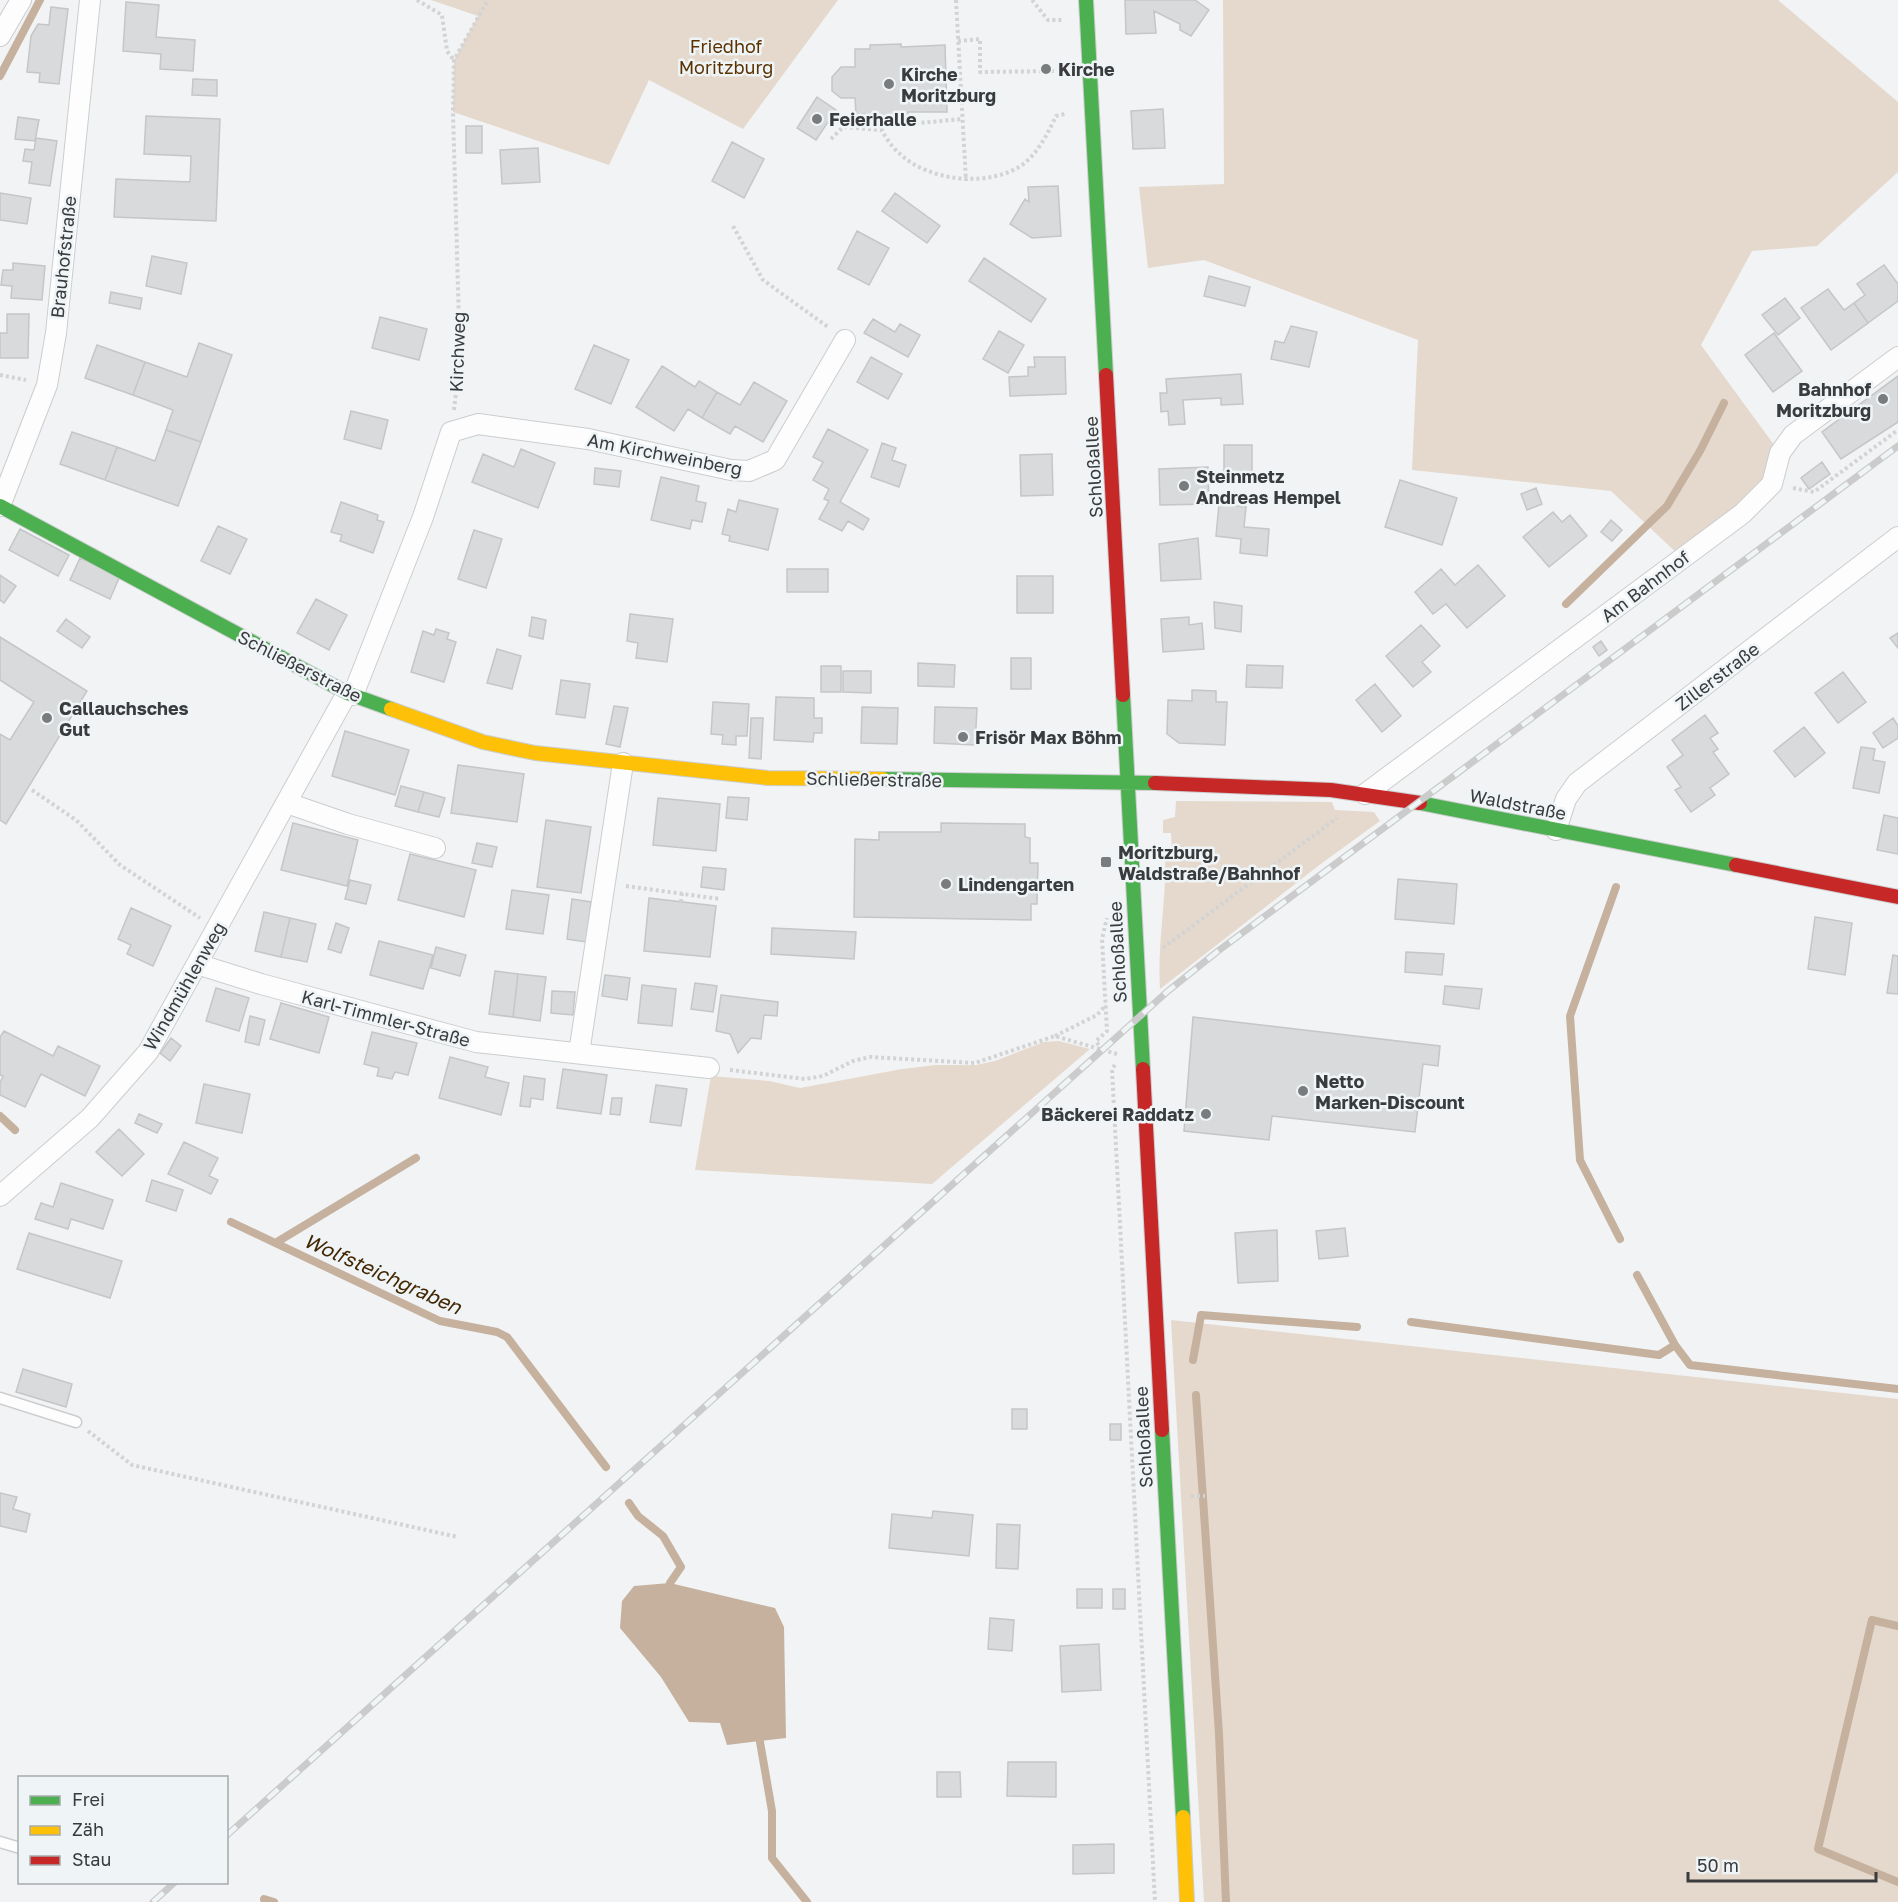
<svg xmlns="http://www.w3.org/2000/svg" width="1898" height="1902" viewBox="0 0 1898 1902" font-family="'Golos Text',sans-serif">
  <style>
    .green { fill: #e5d9cd }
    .water { fill: #c5b19e }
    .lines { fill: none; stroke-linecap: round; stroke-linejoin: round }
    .stream { stroke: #c5b19e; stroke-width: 8 }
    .building { fill: #d8dadb; stroke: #c4c6c7; stroke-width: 1.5 }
    .lane-casing { stroke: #cccdce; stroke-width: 13 }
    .street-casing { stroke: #cccdce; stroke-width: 22 }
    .fast-casing { stroke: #cccdce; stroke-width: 16 }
    .slow-casing { stroke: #cccdce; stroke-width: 16 }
    .jam-casing { stroke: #cccdce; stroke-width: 16 }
    .path { stroke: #d2d3d3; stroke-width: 4; stroke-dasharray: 3 3; stroke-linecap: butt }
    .lane { stroke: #fdfdfe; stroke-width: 10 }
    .street { stroke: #fdfdfe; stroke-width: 20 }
    .fast { stroke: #4caf50; stroke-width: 14 }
    .slow { stroke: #ffc107; stroke-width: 14 }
    .jam { stroke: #c62828; stroke-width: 14 }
    .rail-casing { stroke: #cbcbcb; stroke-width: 7 }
    .rail { stroke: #eff4f7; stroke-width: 4.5; stroke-dasharray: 14; stroke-linecap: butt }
    .poi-dot { fill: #7a7b7d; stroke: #eff4f7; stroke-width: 2 }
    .labels { text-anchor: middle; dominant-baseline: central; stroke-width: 5; stroke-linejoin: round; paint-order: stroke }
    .park-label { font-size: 18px; fill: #5b3300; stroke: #eff4f7 }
    .poi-label { font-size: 18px; font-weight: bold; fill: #3a3b3d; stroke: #eff4f7; text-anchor: start }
    .street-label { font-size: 18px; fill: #3a3b3d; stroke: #eff4f7 }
    .water-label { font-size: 20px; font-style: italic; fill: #442601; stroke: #eff4f7 }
  </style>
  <rect width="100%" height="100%" fill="#f1f3f5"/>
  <path class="green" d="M431,0H838L743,129L649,80L609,165L453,112L454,60L478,16Z
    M1223,0H1778L1898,102V172L1817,246L1752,251L1701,345L1780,453L1772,484L1682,558L1611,491L1412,470L1418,340L1204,260L1148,268L1139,187L1224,184Z
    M1176,801L1332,802L1335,810L1374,812L1380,821L1322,863L1160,989C1157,943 1167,899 1165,853L1172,852L1171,833H1163V820L1175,817Z
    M1059,1041L1090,1049L932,1184L695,1170L711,1076L769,1081L800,1088L902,1069L936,1065H976L995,1061L1044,1042Z
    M1171,1320L1898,1399V1902H1204Z"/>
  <path class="water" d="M670,1583L775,1608L784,1627L786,1738L727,1745L720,1723L689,1722L661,1677L620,1628L622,1601L634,1586Z"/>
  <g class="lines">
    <path class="stream" d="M0,76L40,0
      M1566,604L1667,506L1700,451L1724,403
      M1616,887L1570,1016L1580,1160L1620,1239
      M0,1116L15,1130
      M231,1222L440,1321L497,1332L507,1337L606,1467
      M277,1242L416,1158
      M1637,1275L1675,1345
      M1411,1322L1659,1355L1675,1345L1690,1365L1898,1389
      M1193,1360L1201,1315L1357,1327
      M1196,1395L1219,1734L1226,1902
      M629,1503L638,1516L663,1536L681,1567L670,1583
      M1898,1626L1872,1620L1818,1849L1898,1882
      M760,1742L772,1811V1858L807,1902
      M264,1899L274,1902"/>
  </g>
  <path class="building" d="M1125,0H1195L1209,10L1191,36L1180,30V24L1154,11L1156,33L1126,34Z
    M126,2L159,5L156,37L195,40L193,71L160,69L161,54L123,51Z
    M51,7L68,9L59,84L39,82L40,73L27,72L31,36L38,24L49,25Z
    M901,44V47L945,45L947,112H908V116L856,114L855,98H841L832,91V77L841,67H855V49H870V45Z
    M193,79L217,80V96L192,95Z
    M817,97L836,110L816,140L797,128Z
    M1163,109L1165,148L1133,149L1131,111Z
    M146,116L220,119L216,221L114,217L116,179L190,182L191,156L144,154Z
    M18,117L39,120L35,141L15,139Z
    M466,126H482V153H466Z
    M36,138L57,141L50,186L29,183L32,162L23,161L25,149L34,150Z
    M732,142L764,159L744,198L712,181Z
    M538,148L540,182L502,184L500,150Z
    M1058,186L1061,236L1032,238L1010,224L1025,199L1029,202L1028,187Z
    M0,193L31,198L27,224L0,220Z
    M895,193L940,226L927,243L882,211Z
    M857,231L889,248L869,285L838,269Z
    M152,256L187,263L181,294L146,286Z
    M984,258L1046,299L1031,322L969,281Z
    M13,263L45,266L42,300L11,298L12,286L1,285L3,270H13Z
    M1884,265L1898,284V301L1868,323L1854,303L1865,295L1857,284Z
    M1209,276L1250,287L1245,306L1204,296Z
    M1828,289L1844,310L1854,303L1868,323L1831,350L1801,308Z
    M111,292L142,298L140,309L109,303Z
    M1785,298L1800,318L1778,335L1762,315Z
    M7,314H29L28,358H0V333H7Z
    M380,317L427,329L419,360L372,348Z
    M873,319L895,332L900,324L920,335L908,357L864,333Z
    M1291,326L1317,332L1309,367L1271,359L1275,341L1284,343Z
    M999,331L1024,345L1008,373L983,359Z
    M1774,333L1802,371L1773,392L1745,355Z
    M199,343L232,355L201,442L166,430L173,410L133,395L145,362L187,377Z
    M97,345L145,362L133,395L85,378Z
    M594,345L629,360L611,404L575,389Z
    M871,357L902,374L888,399L857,382Z
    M1034,357H1065L1066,394L1010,396L1009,377L1028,376V367H1035Z
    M662,366L695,387L699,381L717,392L702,418L688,409L674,431L636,407Z
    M1241,374L1243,404L1221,405V398L1183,400L1185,424L1169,425L1168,411L1161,412L1160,393H1167L1166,379Z
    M1898,376V422L1841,459L1822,432Z
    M754,382L787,401L763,442L735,426L730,434L702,418L717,392L740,405Z
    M351,411L388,420L381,449L344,439Z
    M828,429L868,450L840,502L869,519L863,530L848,521L842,531L819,519L829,501L824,499L829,489L813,480L823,462L813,457Z
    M166,430L201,442L178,506L105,480L117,447L155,461Z
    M72,432L117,447L105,480L60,464Z
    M882,443L896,448L892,460L906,465L899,487L871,477Z
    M1224,445H1252V479H1224Z
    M521,449L555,463L538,508L472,482L483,454L514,467Z
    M1052,454L1053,495L1021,496L1020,455Z
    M1822,462L1830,474L1809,489L1801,478Z
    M1208,467L1209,504L1160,505L1159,469Z
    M595,468L621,471L619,487L594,484Z
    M661,477L699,486L696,501L706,503L702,522L692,520L690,529L651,520Z
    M1400,480L1457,498L1442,545L1385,527Z
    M1536,488L1542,504L1527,510L1521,494Z
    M739,500L778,509L768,550L729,541L730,536L722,534L728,509L736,512Z
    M341,502L378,515L377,520L384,522L373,553L340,541L342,535L331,532Z
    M1219,504L1246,507L1244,527L1269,529L1267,556L1240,553L1241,539L1216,536Z
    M1553,512L1562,522L1570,515L1587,536L1549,567L1523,537Z
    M1611,520L1622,530L1612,541L1601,532Z
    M218,526L247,539L230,574L201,561Z
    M20,529L69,555L58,576L9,550Z
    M474,530L502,539L486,588L458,579Z
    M1198,538L1201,579L1161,581L1159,544Z
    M80,558L120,576L110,599L70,580Z
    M1478,565L1505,596L1467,628L1446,604L1433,614L1415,592L1441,569L1455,585Z
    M787,569H828V592H787Z
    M0,575L16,586L4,603L0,600Z
    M1017,576H1053V613H1017Z
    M316,599L347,615L329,650L297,633Z
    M1214,602L1242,606L1241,632L1215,628Z
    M630,614L673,619L667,662L636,658L638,643L627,641Z
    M532,617L546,620L543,639L529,636Z
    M1189,617V625L1202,623L1204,649L1163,652L1161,619Z
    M66,619L90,637L82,648L57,631Z
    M1421,625L1440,646L1422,662L1431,672L1413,687L1386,656Z
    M436,629L449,633L447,639L456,642L444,682L411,672L423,631L434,635Z
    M1898,633V648L1890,638Z
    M0,637L87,691L6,824L0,820V734L10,740L34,702L0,680Z
    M1601,641L1607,650L1599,656L1593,647Z
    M497,649L521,656L512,689L487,683Z
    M1011,658H1031V689H1011Z
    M918,663L955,665L954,687L918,686Z
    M1247,665L1283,666L1282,688L1246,687Z
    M821,666H841V692H821Z
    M843,671H871V693L843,692Z
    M1843,672L1866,702L1838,723L1815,693Z
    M561,680L590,684L585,718L556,714Z
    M1375,684L1401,716L1382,732L1356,700Z
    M1192,690L1216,691V702H1227L1225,745L1179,743L1167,734L1168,700L1192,701Z
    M776,697L814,698V718H822V733H814L813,742L774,740Z
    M713,702L749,704L747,736H736V745L722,744L723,735L711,734Z
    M614,706L628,708L620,747L606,744Z
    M862,707L898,708L897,744L861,743Z
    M935,707L977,708L975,745L934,743Z
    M1705,715L1718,733L1710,738L1718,749L1713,752L1729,774L1710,788L1715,795L1691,812L1675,790L1681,787L1667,767L1683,755L1672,740Z
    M751,718H763L761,759L749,758Z
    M1893,718L1898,726V738L1883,748L1873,733Z
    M1804,727L1825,753L1795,777L1774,751Z
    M345,731L409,750L395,795L332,776Z
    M1861,747L1875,749L1873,760L1885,762L1879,793L1853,788Z
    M458,765L524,774L517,822L451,813Z
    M401,786L424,792L418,812L395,806Z
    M424,792L445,798L439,817L418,812Z
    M728,797L749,798L747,820L726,818Z
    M658,798L720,804L716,851L653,845Z
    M1884,815L1898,818V854L1877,850Z
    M546,820L591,827L581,893L537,887Z
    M293,823L358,840L347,886L281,870Z
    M941,823L1025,824V837L1030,838V863H1038L1037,904H1031V920L854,917L855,839L879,840V832H941Z
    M477,843L497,847L492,867L472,863Z
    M410,854L476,870L464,917L398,900Z
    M703,867L726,869L724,890L701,887Z
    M1398,879L1457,884L1454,924L1395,919Z
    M350,880L371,885L366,904L345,899Z
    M512,890L549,895L543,934L506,929Z
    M649,898L716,906L710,957L644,951Z
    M572,899L591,902L586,942L567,939Z
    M131,908L171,926L153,966L127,954L131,945L118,939Z
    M264,912L290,918L281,957L255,951Z
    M1815,917L1852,923L1845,975L1808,969Z
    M290,918L316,924L307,962L281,957Z
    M336,923L349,928L341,953L328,949Z
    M772,928L856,932L854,959L771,954Z
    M379,941L433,955L423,989L370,975Z
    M436,947L466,955L460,976L431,968Z
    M1406,952L1444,954L1442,975L1405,972Z
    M1893,955L1898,956V994L1887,993Z
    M495,971L518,974L513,1017L489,1014Z
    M518,974L546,977L540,1021L513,1017Z
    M605,975L630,978L627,1000L602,996Z
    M695,983L717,986L713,1012L691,1009Z
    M642,985L676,989L672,1026L638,1023Z
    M1445,986L1482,989L1479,1009L1443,1004Z
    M216,988L249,998L239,1031L206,1021Z
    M552,991L575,992L573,1015L551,1013Z
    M721,995L778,1002L777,1016L764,1015L761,1039L751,1038L738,1053L730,1034L716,1031Z
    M281,1003L329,1017L319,1053L270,1039Z
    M250,1016L265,1020L259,1045L245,1042Z
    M1193,1017L1440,1046L1438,1066L1423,1064L1415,1132L1272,1116L1269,1140L1184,1131Z
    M4,1031L53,1056L58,1046L100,1066L85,1096L41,1074L25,1107L0,1095V1083L3,1076L0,1075V1037Z
    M372,1032L417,1043L408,1075L395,1072L392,1079L377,1076L379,1068L364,1064Z
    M171,1038L181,1046L170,1061L160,1053Z
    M450,1057L488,1067L485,1077L509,1083L501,1115L439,1098Z
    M563,1069L607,1075L601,1114L557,1108Z
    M524,1076L545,1079L543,1100L531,1098L530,1107L520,1106Z
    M204,1084L250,1094L242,1133L196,1123Z
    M656,1085L687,1089L681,1126L650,1122Z
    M612,1098H622L620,1115L610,1114Z
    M139,1114L162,1124L157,1133L135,1123Z
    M119,1129L144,1154L122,1176L96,1152Z
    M184,1142L218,1158L209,1176L218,1180L211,1194L168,1174Z
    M152,1180L183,1190L176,1211L146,1201Z
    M61,1183L113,1200L103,1229L71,1219L68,1229L35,1219L41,1203L53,1207Z
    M1345,1228L1348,1256L1319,1259L1316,1231Z
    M1277,1230L1278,1281L1238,1283L1235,1233Z
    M29,1233L122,1261L110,1298L17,1269Z
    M23,1369L72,1384L66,1407L16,1392Z
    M1012,1409H1027V1429H1012Z
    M1110,1424H1121V1440H1110Z
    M0,1493L17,1497L13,1509L30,1514L26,1532L0,1526Z
    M933,1511L973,1515L969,1556L889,1548L892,1514L932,1518Z
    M997,1524L1020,1525L1018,1569L996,1568Z
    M1077,1589H1102V1608H1077Z
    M1113,1589H1125V1609H1113Z
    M990,1618L1014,1620L1012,1651L988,1649Z
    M1099,1644L1101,1690L1062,1692L1060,1646Z
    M1008,1762H1056V1797L1007,1796Z
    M937,1772H960L961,1797H937Z
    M1114,1844V1873L1073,1874V1845Z"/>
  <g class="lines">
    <defs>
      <path id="lane" d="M0,1398L76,1422
        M0,1842L20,1848"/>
      <path id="street" d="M0,36L21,0
        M0,506L47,385L56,333L90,0
        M353,695L423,517L451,432L478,424L588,439L731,470L749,471L775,460L845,340
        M1365,794L1742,514L1772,484L1780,453L1793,435L1898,357
        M287,803L348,824L435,848
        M1556,830L1566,799L1577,783L1898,537
        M197,964L261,984L476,1042L709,1068
        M579,1053L623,763
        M0,1196L90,1118L148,1052L347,693"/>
      <path id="fast" d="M1086,0L1106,375
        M0,506L347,693L391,709
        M1123,695L1143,1069
        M883,779L1155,783
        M1420,803L1736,865
        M1162,1430L1183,1817"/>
      <path id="slow" d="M391,709L483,742L535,753L768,778L883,779
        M1183,1817L1187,1902"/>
      <path id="jam" d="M1106,375L1123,695
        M1155,783L1331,790L1420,803
        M1736,865L1898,897
        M1143,1069L1162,1430"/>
    </defs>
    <use href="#lane" class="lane-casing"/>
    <use href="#street" class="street-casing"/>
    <use href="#fast" class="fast-casing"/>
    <use href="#slow" class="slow-casing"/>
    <use href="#jam" class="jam-casing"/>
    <path class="path" d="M417,0L442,15L447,51L454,60
      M956,0L966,181
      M1032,0L1048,20H1063
      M958,41L980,39V72L1063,71
      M881,130L886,126L963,119
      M831,139L843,127L881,130C886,137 891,146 898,152C927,182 993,189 1026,162C1040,149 1048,133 1056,116L1065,114
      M733,226L763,280L828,327
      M0,375L26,380
      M454,410L460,358L453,112L454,60L488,0
      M1793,488L1814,492L1898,430
      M32,790L76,820L120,865L200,918
      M626,886L720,899
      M681,902L682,892
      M1163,948L1337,818
      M1055,1036L1097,1015L1106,1005
      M1102,1050L1096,1041L1107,1031L1102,939L1107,918
      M1115,1065L1112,1069L1155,1902
      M730,1070L805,1079L823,1076L853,1061L870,1057L975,1063L1055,1036L1117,1054
      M88,1431L132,1465L458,1537
      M1191,1496H1205"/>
    <use href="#lane" class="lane"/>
    <use href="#street" class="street"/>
    <use href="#fast" class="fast"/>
    <use href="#slow" class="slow"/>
    <use href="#jam" class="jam"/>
    <defs>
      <path id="rail" d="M226,1836L1168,991L1218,951L1898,446
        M153,1902L175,1882"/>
    </defs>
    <use href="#rail" class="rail-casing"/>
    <use href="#rail" class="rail"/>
  </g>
  <g class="poi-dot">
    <circle cx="1046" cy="69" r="6"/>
    <circle cx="889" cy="84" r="6"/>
    <circle cx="817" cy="119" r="6"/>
    <circle cx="1883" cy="399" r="6"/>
    <circle cx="1184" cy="486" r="6"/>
    <circle cx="47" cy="718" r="6"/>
    <circle cx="963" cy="737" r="6"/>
    <rect x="1100" y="856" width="12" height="12" rx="3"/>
    <circle cx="946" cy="884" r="6"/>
    <circle cx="1303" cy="1091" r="6"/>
    <circle cx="1206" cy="1114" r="6"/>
  </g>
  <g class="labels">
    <g class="park-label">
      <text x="726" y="46">Friedhof<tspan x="726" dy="21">Moritzburg</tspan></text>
    </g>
    <g class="poi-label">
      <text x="1058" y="69">Kirche</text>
      <text x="901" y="74">Kirche<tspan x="901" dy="21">Moritzburg</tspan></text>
      <text x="829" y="119">Feierhalle</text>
      <text x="1871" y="389" text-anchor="end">Bahnhof<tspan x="1871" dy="21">Moritzburg</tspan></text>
      <text x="1196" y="476">Steinmetz<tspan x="1196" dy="21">Andreas Hempel</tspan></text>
      <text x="59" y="708">Callauchsches<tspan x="59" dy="21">Gut</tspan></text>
      <text x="975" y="737">Frisör Max Böhm</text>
      <text x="1118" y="852">Moritzburg,<tspan x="1118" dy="21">Waldstraße/Bahnhof</tspan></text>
      <text x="958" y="884">Lindengarten</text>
      <text x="1315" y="1081">Netto<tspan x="1315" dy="21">Marken-Discount</tspan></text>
      <text x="1194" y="1114" text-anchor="end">Bäckerei Raddatz</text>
    </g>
    <g class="street-label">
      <text transform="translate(63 257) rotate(-84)">Brauhofstraße</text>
      <text transform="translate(457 352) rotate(-88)">Kirchweg</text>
      <text transform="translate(665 454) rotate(11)">Am Kirchweinberg</text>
      <text transform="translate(1093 467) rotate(-93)">Schloßallee</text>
      <text transform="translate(1645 586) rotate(-37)">Am Bahnhof</text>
      <text transform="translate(300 666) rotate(27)">Schließerstraße</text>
      <text transform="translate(1717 676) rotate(-37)">Zillerstraße</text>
      <text transform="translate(874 779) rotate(1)">Schließerstraße</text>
      <text transform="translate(1518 804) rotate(11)">Waldstraße</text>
      <text transform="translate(1117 952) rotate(-93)">Schloßallee</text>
      <text transform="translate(184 986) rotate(-60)">Windmühlenweg</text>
      <text transform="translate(386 1018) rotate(15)">Karl-Timmler-Straße</text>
      <text transform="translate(1143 1437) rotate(-93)">Schloßallee</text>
    </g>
    <g class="water-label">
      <text transform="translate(383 1273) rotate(24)">Wolfsteichgraben</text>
    </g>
  </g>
  <rect x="18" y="1776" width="210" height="108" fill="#eff4f7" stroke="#a7aaad" stroke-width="1.5"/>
  <rect x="30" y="1796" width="30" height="9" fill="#4caf50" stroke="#a7aaad" stroke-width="1.5"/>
  <text x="72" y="1806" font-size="18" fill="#3a3b3d">Frei</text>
  <rect x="30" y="1826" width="30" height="9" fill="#ffc107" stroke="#a7aaad" stroke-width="1.5"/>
  <text x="72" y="1836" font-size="18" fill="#3a3b3d">Zäh</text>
  <rect x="30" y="1856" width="30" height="9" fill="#c62828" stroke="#a7aaad" stroke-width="1.5"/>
  <text x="72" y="1866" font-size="18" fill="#3a3b3d">Stau</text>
  <path d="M1688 1872v9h188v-9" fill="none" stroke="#3a3b3d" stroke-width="3"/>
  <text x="1697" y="1872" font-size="18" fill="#3a3b3d" stroke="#eff4f7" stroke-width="4.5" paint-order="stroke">50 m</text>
</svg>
